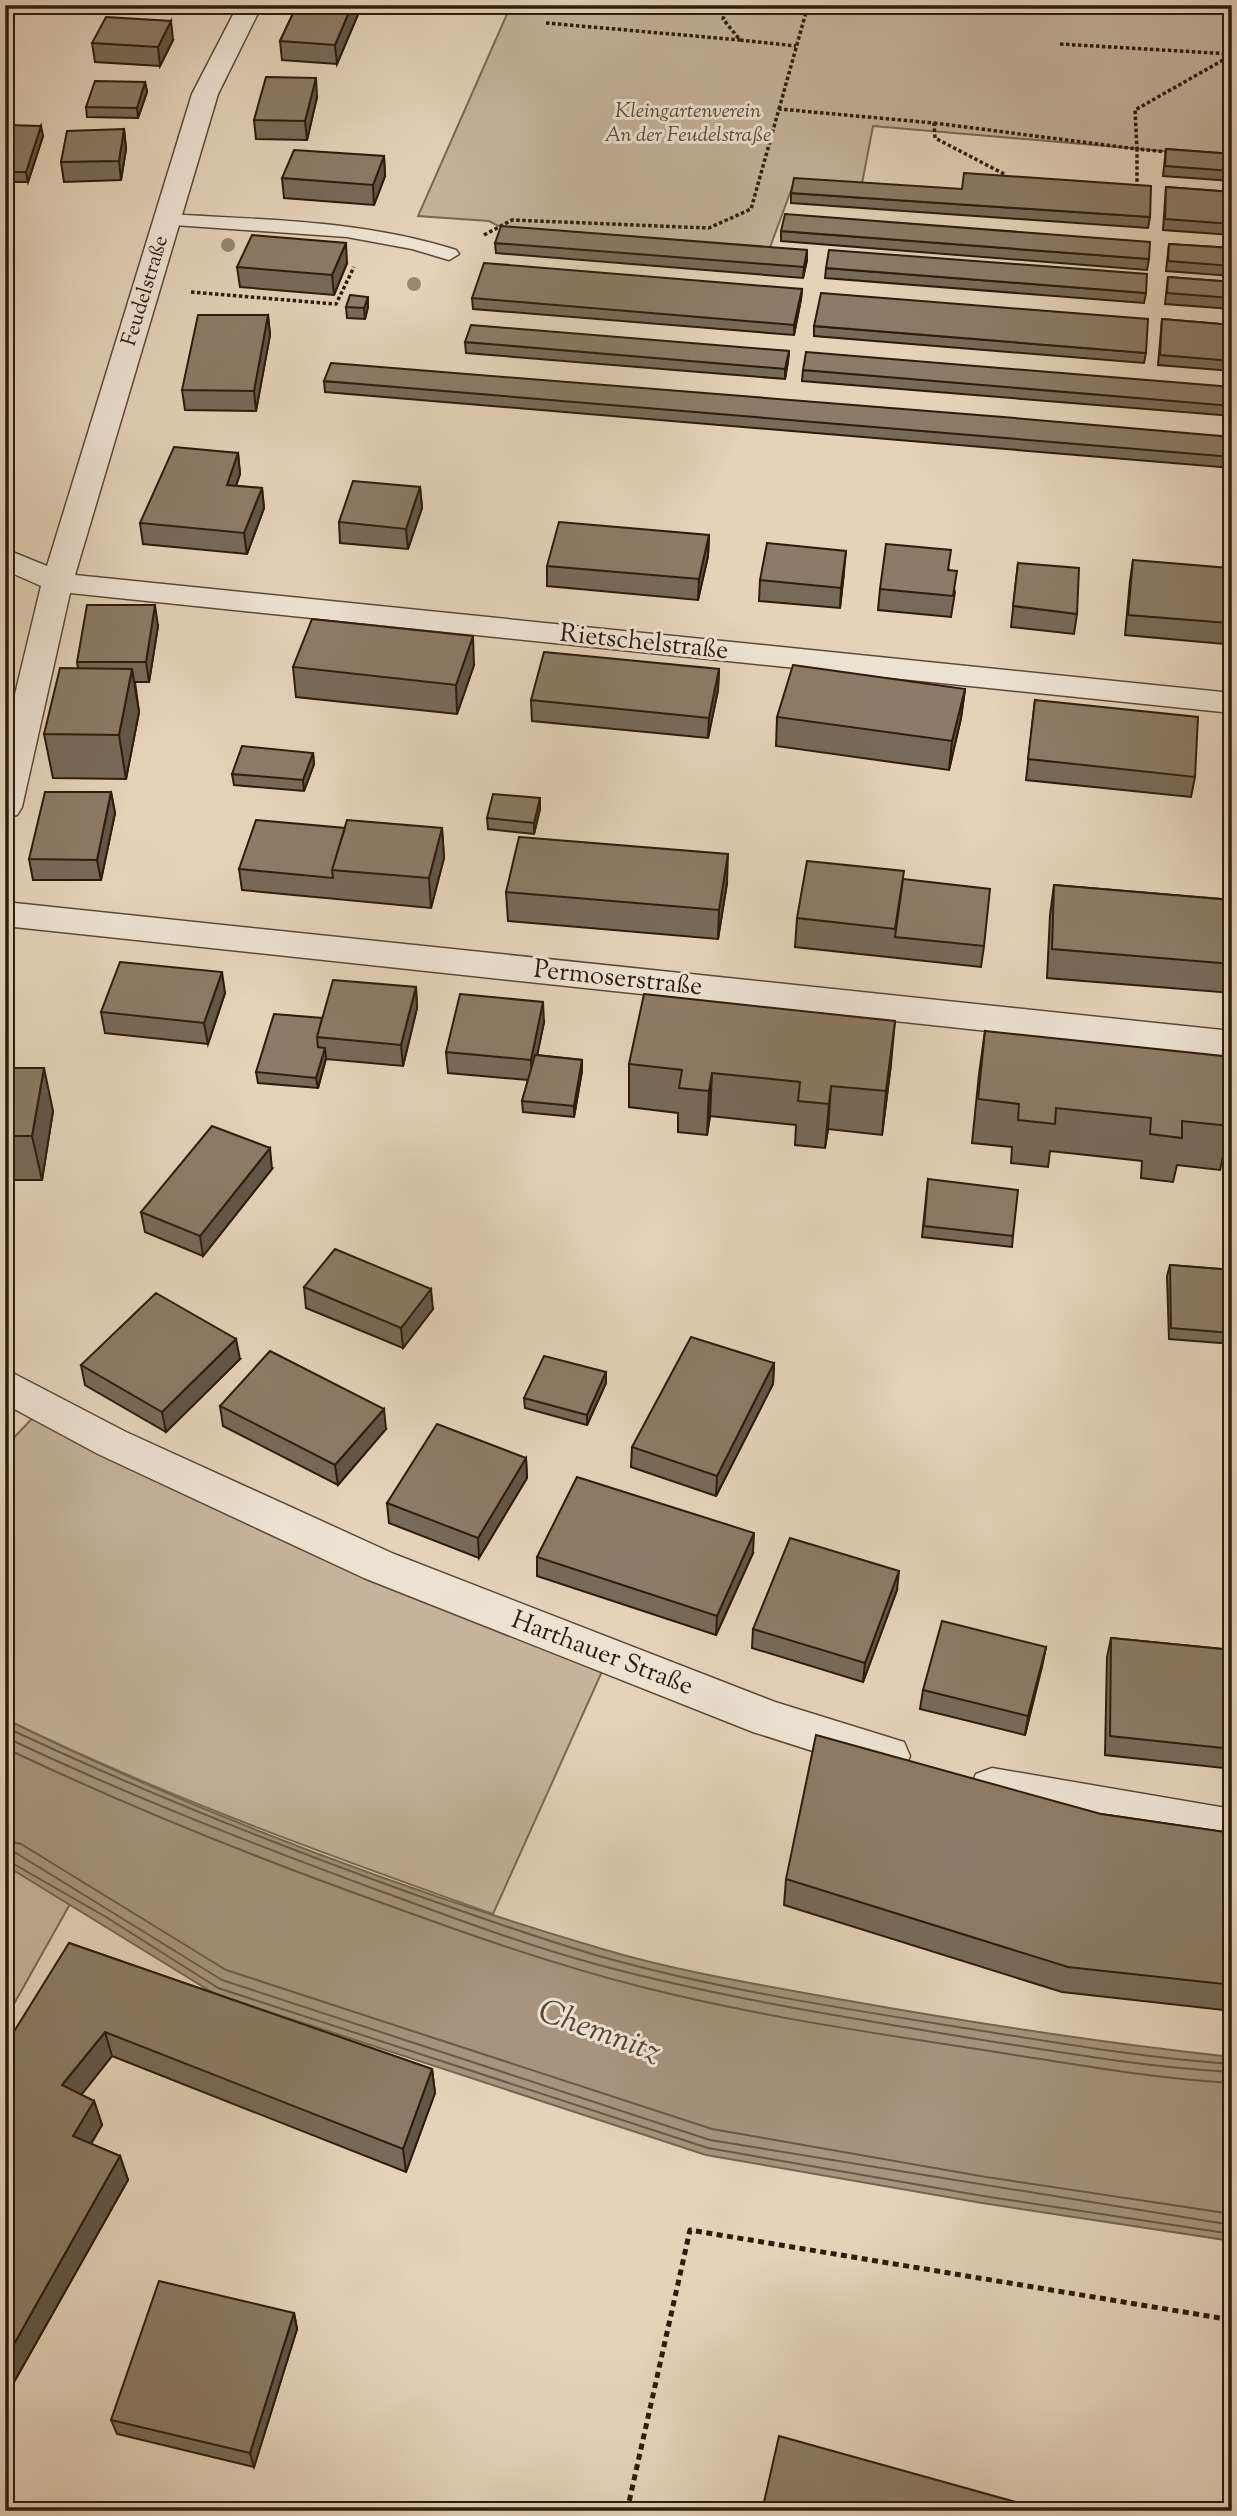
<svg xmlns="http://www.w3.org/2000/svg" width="1237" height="2516" viewBox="0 0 1237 2516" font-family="'Sorts Mill Goudy',serif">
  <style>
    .green { fill: #c5b39c; stroke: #796854; stroke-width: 2 }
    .water { fill: #a6947e; stroke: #766450; stroke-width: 2 }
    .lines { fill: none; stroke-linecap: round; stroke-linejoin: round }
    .shore { stroke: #6a5845; stroke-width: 2 }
    .lane-casing { stroke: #5b4a37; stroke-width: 3 }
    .street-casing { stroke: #5b4a37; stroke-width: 3 }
    .path-far1 { stroke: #2d1c0c; stroke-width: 3.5; stroke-dasharray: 3.5 2.5; stroke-linecap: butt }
    .path { stroke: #2d1c0c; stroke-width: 5; stroke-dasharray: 6 4.5; stroke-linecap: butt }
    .lane { fill: #ede2d2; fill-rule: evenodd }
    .street { fill: #ede2d2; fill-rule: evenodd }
    .tree { fill: #998772 }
    .wall { fill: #786a58; stroke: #2d1c0c; stroke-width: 2 }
    .shaded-wall { fill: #625647; stroke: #2d1c0c; stroke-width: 2 }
    .building { fill: #8c7b66; stroke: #2d1c0c; stroke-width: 2 }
    .labels { text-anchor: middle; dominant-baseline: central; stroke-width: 6; stroke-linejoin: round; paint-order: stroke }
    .far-park-label { font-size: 21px; font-style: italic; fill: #5b4937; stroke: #ede2d2 }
    .far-street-label { font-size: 21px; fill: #2d1c0c; stroke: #ede2d2 }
    .street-label { font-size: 26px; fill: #2d1c0c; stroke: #ede2d2 }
    .near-water-label { font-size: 33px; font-style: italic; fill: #574634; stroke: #ede2d2 }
  </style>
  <rect width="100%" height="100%" fill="#e4d2b9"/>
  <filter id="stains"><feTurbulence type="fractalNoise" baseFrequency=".00286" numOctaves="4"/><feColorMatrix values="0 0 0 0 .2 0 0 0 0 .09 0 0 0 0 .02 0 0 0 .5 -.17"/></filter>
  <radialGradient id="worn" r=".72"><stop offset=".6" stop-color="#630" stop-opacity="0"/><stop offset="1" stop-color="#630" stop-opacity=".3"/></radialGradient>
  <path class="green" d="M511,5H1232V157L873,126L861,189L793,185L769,250L512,233L489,221L418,216Z
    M43,1407L609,1656L493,1914C328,1855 163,1796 5,1719V1447Z
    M5,1865L70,1904L5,2020Z"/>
  <path class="water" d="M5,1719C195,1812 396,1888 599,1948C678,1972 762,1985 844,2000C973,2023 1102,2043 1232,2057V2241L982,2203L706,2155L215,1994L5,1865Z"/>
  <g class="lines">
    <path class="shore" d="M5,1727C139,1790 276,1845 416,1895C476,1916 537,1938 599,1956C720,1990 846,2009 971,2029C1058,2043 1144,2058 1232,2064
      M5,1737C127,1795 253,1844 380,1891C452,1917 524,1945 599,1965C719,1997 842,2017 964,2037C1053,2051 1142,2067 1232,2072
      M5,1748C129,1807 256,1858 385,1904C470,1935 555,1965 642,1987C753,2015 865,2032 977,2049C1062,2062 1146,2078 1232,2083
      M5,1840L21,1844L226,1970L712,2129L986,2177L1232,2214
      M5,1850L16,1853L222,1980L710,2140L1232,2225
      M5,1859L106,1917L218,1988L708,2148L983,2196L1232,2234"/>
    <defs>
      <path id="lane" d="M167,214C265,220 362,220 456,250L459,254L449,260L412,249L347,237L160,224L157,220Z"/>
      <path id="street" d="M238,5H262L218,94L75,575L1232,693V713L70,593L22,807L17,815L5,818V736L41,586L5,570V549L47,566L192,94Z
        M5,902L1232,1031V1057L5,926Z
        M5,1369L126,1432L394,1554L775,1702L904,1742L910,1756L904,1770L888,1775L753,1732L364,1578L98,1454L5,1404Z
        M992,1768L1232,1809V1849L992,1808L976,1802L970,1788L976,1774Z"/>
    </defs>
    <use href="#lane" class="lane-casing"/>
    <use href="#street" class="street-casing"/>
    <path class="path-far1" d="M728,5L723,19L740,40L796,46
      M546,23L740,40
      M1060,44L1231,54
      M779,109L808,5
      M934,123L1137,149V186
      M1168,152L1137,149L1135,110L1232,55
      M484,235L512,220L709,228L751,209L779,109L934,123L935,138L1006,175
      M191,292L336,304L354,267"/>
    <path class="path" d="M627,2511L690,2230L1232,2320"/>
    <use href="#lane" class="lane"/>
    <use href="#street" class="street"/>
  </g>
  <g class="tree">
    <circle cx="228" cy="245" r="7"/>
    <circle cx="414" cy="284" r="7"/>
  </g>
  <path class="wall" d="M297,5H362L337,64L282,60L280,41Z
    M173,40L160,66L95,62L92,43Z
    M145,82L147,92L138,118L87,117L86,107Z
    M317,97L307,140L256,139L254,120Z
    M124,129L126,149L121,180L64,182L61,162Z
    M5,130L43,136L28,182H5Z
    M1166,149L1232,154V181L1163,176Z
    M384,156L385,176L374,205L284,198L282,178Z
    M1166,187L1232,192V235L1163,230Z
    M791,193L1150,217L1148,228L791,203Z
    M781,231L1149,259L1147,270L781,241Z
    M495,243L807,250V260L803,278L496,253Z
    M1169,244L1232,248V276L1166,271Z
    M347,263L334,295L240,287L237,267Z
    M826,268L1146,293L1144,303L825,278Z
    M1168,277L1232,282V309L1165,304Z
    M802,289L801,299L794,335L473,309L472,298Z
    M346,307H368L365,319L347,318Z
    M268,315L270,335L256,411L185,410L182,390Z
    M1162,319L1232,325V371L1158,365Z
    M814,326L1146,353L1144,363L814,336Z
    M465,342L789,351L788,361L785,379L466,353Z
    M803,370L1232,387V416L802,381Z
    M324,381L1232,437V468L325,392Z
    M238,453L240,474L236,486L262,488L264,508L247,554L143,544L140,523Z
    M420,487L422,508L408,549L340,543L339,522Z
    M709,535L708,556L698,600L547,586V566Z
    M1133,560L1228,623L1224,644L1125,635L1130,581Z
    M1018,563L1077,614L1074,634L1011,627Z
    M949,570L955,592L951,617L878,610L880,589Z
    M844,572L840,608L759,601L760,580Z
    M158,626L149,682H135L139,712L126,779L53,778L44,734L78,668L77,662Z
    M474,665L457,714L296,697L293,667Z
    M719,669L718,690L708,738L532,721L531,700Z
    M965,689L961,718L949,770L776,746L777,717Z
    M1035,700L1195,777L1191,797L1026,780Z
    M313,753L314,764L304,791L234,785L232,774Z
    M111,792L115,813L101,880H33L29,859Z
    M540,809L534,834L488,829L487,818Z
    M345,828H442L444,858L431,908L242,890L239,869Z
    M903,879L984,946L981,967L795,947L797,918Z
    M727,883L718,939L508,921L506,892Z
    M1054,885L1232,900V993L1047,978L1050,915Z
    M416,987L417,1008L403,1066L326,1059L318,1088L258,1083L256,1072L322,1018Z
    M225,993L208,1044L105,1033L101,1012Z
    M544,1022L537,1055L582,1060V1071L574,1117L523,1112L522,1101L528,1080L448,1073L446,1052Z
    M985,1031L1230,1126L1220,1170L1177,1165L1173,1182L1141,1178L1142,1161L1050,1151L1048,1167L1011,1163L1012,1147L972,1143L979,1074Z
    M629,1064H891L882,1135L828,1129L825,1148L795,1145L796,1125L710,1116L707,1135L678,1132V1113L629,1107Z
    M5,1068L53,1111L42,1180H5Z
    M272,1169L203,1256L145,1232L141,1212Z
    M928,1179L1013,1236L1012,1247L922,1237Z
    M1170,1265L1232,1270V1344L1169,1339L1167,1276Z
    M304,1287L433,1309L403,1348L306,1308Z
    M240,1359L166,1432L85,1385L81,1365Z
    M774,1363L773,1384L716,1496L631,1467L632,1447Z
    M606,1372V1383L587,1425L525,1408L524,1398Z
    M220,1406L386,1429L338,1485L223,1426Z
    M526,1458L527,1478L479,1558L389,1523L387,1503Z
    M753,1553L716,1635L537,1576V1557Z
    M897,1590L863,1682L752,1648L753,1629Z
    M1111,1638L1232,1650V1769L1105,1755L1107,1657Z
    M1046,1647L1025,1735L920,1709L923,1690Z
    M1101,1814L1232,1833V2011L1062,1992L784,1905L786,1879Z
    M69,1943L432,2069L435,2093L406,2172L112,2056L81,2095L94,2101L102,2125L91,2144L120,2156L128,2180L5,2398Z
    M294,2313L297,2329L254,2467L117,2434L111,2420Z"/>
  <path class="shaded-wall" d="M352,5H362L337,64L335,45Z
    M171,21L173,40L160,66L158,47Z
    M316,78L317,97L307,140L305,121Z
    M145,82L147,92L138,118L137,108Z
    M41,126L43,136L28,182L26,172Z
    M124,129L126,149L121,180L119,161Z
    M384,156L385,176L374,205L373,185Z
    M346,243L347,263L334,295L332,275Z
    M807,250V260L803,278L804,267Z
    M802,289L801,299L794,335V325Z
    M368,297V307L365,319L364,308Z
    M268,315L270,335L256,411L254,391Z
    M789,351L788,361L785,379V369Z
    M238,453L240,474L229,505L227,485Z
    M420,487L422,508L408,549L406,529Z
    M262,488L264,508L247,554L244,533Z
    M709,535L708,556L698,600L699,579Z
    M846,551L844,572L840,608L841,588Z
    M155,605L158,626L149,682L146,662Z
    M473,636L474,665L457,714L456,685Z
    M132,669L139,712L126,779L119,735Z
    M719,669L718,690L708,738L709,718Z
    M965,689L961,718L949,770L952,741Z
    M313,753L314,764L304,791L303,780Z
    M111,792L115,813L101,880L97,860Z
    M540,798V809L534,834V823Z
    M442,828L444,858L431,908L429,878Z
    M728,854L727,883L718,939L719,910Z
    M222,972L225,993L208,1044L204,1023Z
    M416,987L417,1008L403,1066L401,1045Z
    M543,1002L544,1022L532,1080L531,1060Z
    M895,1021L891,1064L882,1135L886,1091Z
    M325,1048L326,1058L318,1088L316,1078Z
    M582,1060V1071L574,1117V1106Z
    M44,1068L53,1111L42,1180L32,1136Z
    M712,1073L710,1116L707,1135L709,1091Z
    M831,1086L828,1129L825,1148L829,1104Z
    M270,1148L272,1169L203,1256L200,1236Z
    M431,1289L433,1309L403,1348L401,1328Z
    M236,1339L240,1359L166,1432L162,1412Z
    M774,1363L773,1384L716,1496L717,1476Z
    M606,1372V1383L587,1425V1415Z
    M384,1409L386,1429L338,1485L335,1465Z
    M526,1458L527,1478L479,1558L478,1538Z
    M754,1533L753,1553L716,1635L717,1616Z
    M899,1571L897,1590L863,1682L865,1663Z
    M1046,1647L1042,1667L1025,1735L1028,1716Z
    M105,2032L112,2056L70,2109L62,2085Z
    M432,2069L435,2093L406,2172L403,2149Z
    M94,2101L102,2125L81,2160L73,2136Z
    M120,2156L128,2180L5,2398V2360Z
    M294,2313L297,2329L254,2467L250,2453Z"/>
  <path class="building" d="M297,5H352L335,45L280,41Z
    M106,17L171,21L158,47L92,43Z
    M266,77L316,78L305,121L254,120Z
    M95,81L145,82L137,108L86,107Z
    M7,125L41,126L26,172H5V130Z
    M124,129L119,161L61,162L67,131Z
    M1166,149L1232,154V171L1165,166Z
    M294,150L384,156L373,185L282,178Z
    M964,173L1151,186L1150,217L791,193L794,178L962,189Z
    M1166,187L1232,192V224L1165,219Z
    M785,214L1150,242L1149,259L781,231Z
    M501,226L807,250L804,267L495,243Z
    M252,235L346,243L332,275L237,267Z
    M1169,244L1232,248V266L1168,261Z
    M829,250L1147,274L1146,293L826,268Z
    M484,263L802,289L794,325L472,298Z
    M1168,277L1232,282V298L1167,293Z
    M821,293L1148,319L1146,353L814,326Z
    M350,295L368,297L364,308L346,307Z
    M198,315H268L254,391L182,390Z
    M1162,319L1232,325V361L1160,355Z
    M471,325L789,351L785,369L465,342Z
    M806,352L1232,387V406L803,370Z
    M331,363L1003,417L1232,437V457L324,381Z
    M174,447L238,453L227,485L262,488L244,533L140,523Z
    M353,481L420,487L406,529L339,522Z
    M559,522L709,535L699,579L547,566Z
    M767,543L846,551L841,588L760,580Z
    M886,544L951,550L948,570L957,571L953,596L880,589Z
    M1133,560L1229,568L1228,623L1128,615Z
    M1018,563L1079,568L1077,614L1013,606Z
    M87,605H155L146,662H77Z
    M312,619L473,636L456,685L293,667Z
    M544,652L719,669L709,718L531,700Z
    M793,665L965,689L952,741L777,717Z
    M60,668L132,669L119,735L44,734Z
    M1035,700L1198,717L1195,777L1028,759Z
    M242,746L313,753L303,780L232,774Z
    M45,792H111L97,860L29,859Z
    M493,794L540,798L534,823L487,818Z
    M256,820L345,828L332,870L333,878L239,869Z
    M347,820L442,828L429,878L332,870Z
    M519,837L728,854L719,910L506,892Z
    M807,861L904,871L895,929L797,918Z
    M903,879L990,889L984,946L895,937Z
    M1054,885L1232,900V964L1052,949Z
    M120,962L222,972L204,1023L101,1012Z
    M333,980L416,987L401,1045L317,1037Z
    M460,994L543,1002L531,1060L446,1052Z
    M644,994L895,1021L886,1091L831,1086L829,1104L798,1101L800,1082L712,1073L709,1091L679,1088L682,1070L629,1064Z
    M274,1014L322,1018L317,1037L318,1047L325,1048L316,1078L256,1072Z
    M985,1031L1232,1057L1230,1126L1182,1121V1138L1150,1134L1151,1118L1056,1108L1055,1124L1018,1120L1019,1104L978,1099Z
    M535,1055L582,1060L574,1106L522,1101Z
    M5,1068H44L32,1136H5Z
    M212,1126L270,1148L200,1236L141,1212Z
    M928,1179L1018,1190L1013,1236L924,1226Z
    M335,1249L431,1289L401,1328L304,1287Z
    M1170,1265L1232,1270V1333L1171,1328Z
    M156,1293L236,1339L162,1412L81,1365Z
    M691,1337L774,1363L717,1476L632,1447Z
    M270,1351L384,1409L335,1465L220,1406Z
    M544,1356L606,1372L587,1415L524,1398Z
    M437,1424L526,1458L478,1538L387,1503Z
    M577,1477L754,1533L717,1616L537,1557Z
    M790,1538L899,1571L865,1663L753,1629Z
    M942,1621L1046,1647L1028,1716L923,1690Z
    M1111,1638L1232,1650V1749L1110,1736Z
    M816,1735L1101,1814L1232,1833V1985L1068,1967L786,1879Z
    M69,1943L432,2069L403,2149L105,2032L62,2085L94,2101L73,2136L120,2156L5,2360V2046Z
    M159,2281L294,2313L250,2453L111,2420Z
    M779,2436L1048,2511H762Z"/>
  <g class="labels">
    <g class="far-park-label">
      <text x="688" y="112">Kleingartenverein<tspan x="688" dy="24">An der Feudelstraße</tspan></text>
    </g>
    <g class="far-street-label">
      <text transform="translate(146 291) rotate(-73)">Feudelstraße</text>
    </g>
    <g class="street-label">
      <text transform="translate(644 643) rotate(6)">Rietschelstraße</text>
      <text transform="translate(618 979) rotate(6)">Permoserstraße</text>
      <text transform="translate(602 1654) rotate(21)">Harthauer Straße</text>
    </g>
    <g class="near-water-label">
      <text transform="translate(599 2033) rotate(20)">Chemnitz</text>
    </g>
  </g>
  <rect width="1237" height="2516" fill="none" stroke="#e4d2b9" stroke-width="28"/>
  <rect x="7" y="7" width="1223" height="2502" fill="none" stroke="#2d1c0c" stroke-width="3.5"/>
  <rect x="14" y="14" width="1209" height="2488" fill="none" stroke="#2d1c0c" stroke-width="2"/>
  <rect width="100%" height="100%" filter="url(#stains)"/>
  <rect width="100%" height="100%" fill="url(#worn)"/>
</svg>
